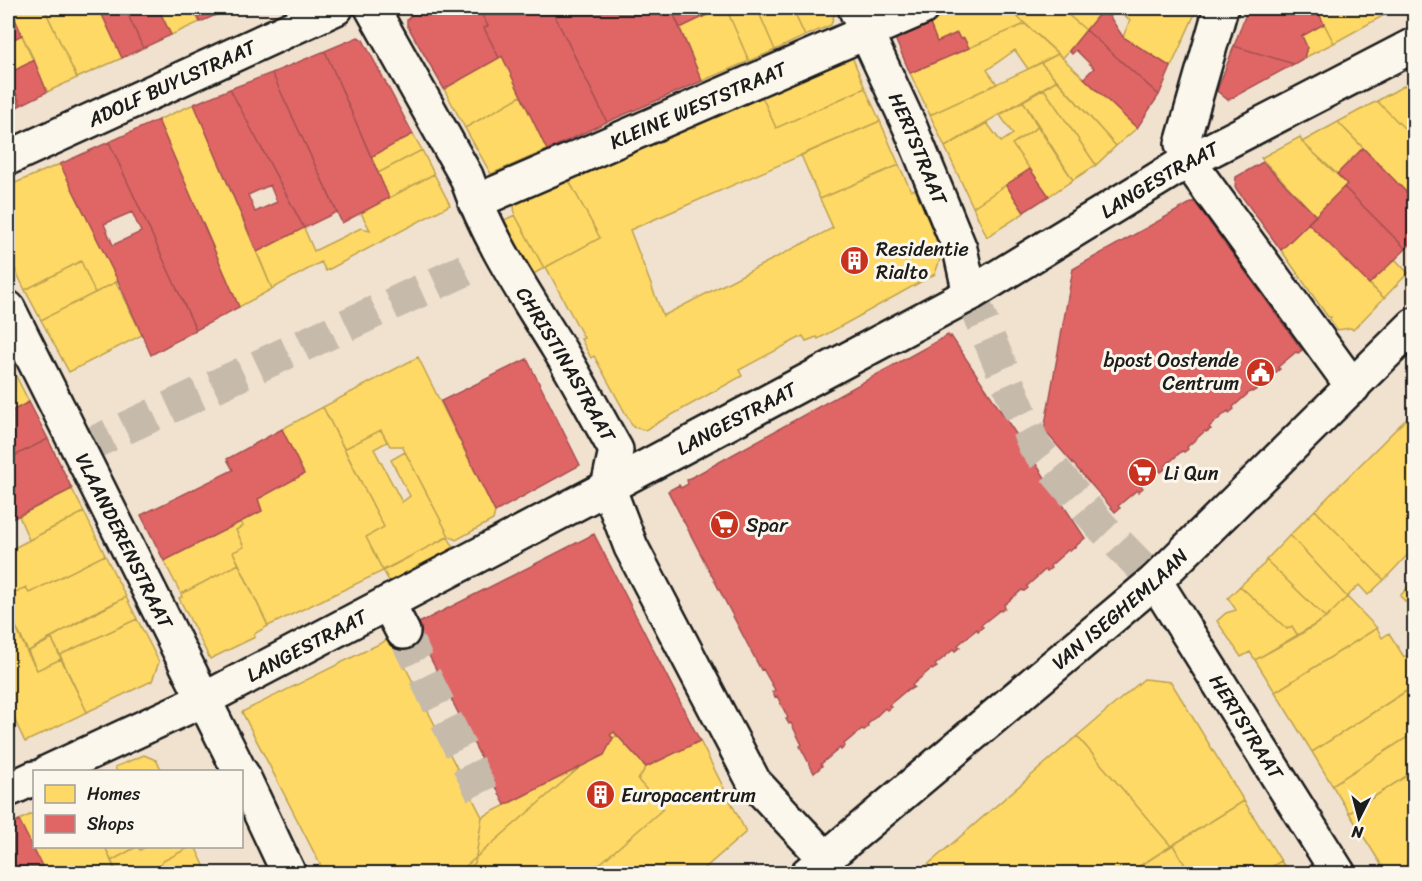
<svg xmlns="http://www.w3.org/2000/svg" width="1422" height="881" viewBox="0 0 1422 881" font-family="Sriracha,sans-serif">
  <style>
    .homes { fill: #ffd966; stroke: #bba050; stroke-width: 1.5 }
    .shops { fill: #e06666; stroke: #a55050; stroke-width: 1.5; fill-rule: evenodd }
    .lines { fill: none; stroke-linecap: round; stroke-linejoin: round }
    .street-tunnel { stroke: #c6baab; stroke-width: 33; stroke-dasharray: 33 16; stroke-linecap: butt }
    .street-casing { stroke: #1c1c1c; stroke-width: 38 }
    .secondary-casing { stroke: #1c1c1c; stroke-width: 38 }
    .street { stroke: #fbf7ec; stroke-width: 33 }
    .secondary { stroke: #fbf7ec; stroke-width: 33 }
    .labels { text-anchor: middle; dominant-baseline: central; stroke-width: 6; stroke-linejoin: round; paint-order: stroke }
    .street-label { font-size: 20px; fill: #1c1c1c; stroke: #fbf7ec }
    .poi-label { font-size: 20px; fill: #1c1c1c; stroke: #fbf7ec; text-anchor: start }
  </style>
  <rect width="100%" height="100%" fill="#f1e2cf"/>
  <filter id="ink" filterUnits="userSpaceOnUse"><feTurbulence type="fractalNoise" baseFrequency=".0167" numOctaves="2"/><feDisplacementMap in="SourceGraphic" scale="12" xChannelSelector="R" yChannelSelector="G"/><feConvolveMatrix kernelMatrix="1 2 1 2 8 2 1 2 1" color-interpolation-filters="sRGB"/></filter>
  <g filter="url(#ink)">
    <path class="homes" d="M10,8H44L77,78L47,92Z
      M44,8H99L122,58L77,78Z
      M158,8H193L200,22L171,35Z
      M722,8H726L749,61L702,81L680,28Z
      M726,8H757L775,50L749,61Z
      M757,8H792L805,36L775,50Z
      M792,8H831L834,15L831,25L805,36Z
      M954,8H1008L1025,24L969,48L964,38L960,39L957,33L937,42L928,19Z
      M1008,8H1060L1086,30L1063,58Z
      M1060,8H1104L1086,30Z
      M1113,8H1195L1197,9L1171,67L1123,37L1130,20L1112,9Z
      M1316,8H1397L1334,43Z
      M1025,24L1058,54L1028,69L1015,50L987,70L997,84L930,115L910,73Z
      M1324,24L1334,43L1304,58L1307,47L1302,36Z
      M22,35L34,60L8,74V42Z
      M1058,54L1137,128L1116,146L1041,63Z
      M502,56L521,96L465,128L444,89Z
      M845,56L853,59L865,88L776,128L760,92Z
      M1041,63L1057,80L945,147L930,115Z
      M1057,80L1116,146L1096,165L1044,89Z
      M1414,80V138L1377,101Z
      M865,88L880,121L630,230L663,316L833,228L820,199L899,165L911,191L915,189L942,253L935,274L818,339L817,337L806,341L803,336L739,370L742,376L645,430L633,427L594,356L591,358L581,339L584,338L546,267L600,238L567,177L760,92L776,128Z
      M1044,89L1096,165L1073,180L1023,101Z
      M521,96L547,150L491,174L465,128Z
      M1023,101L1038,127L1012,144L1030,169L973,207L945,147L987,123L1001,142L1013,134L1000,115Z
      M1377,101L1414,138V200L1338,122Z
      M194,104L272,289L239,307L158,120Z
      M880,121L899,165L820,199L801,155Z
      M1338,122L1363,148L1337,174L1302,142Z
      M1038,127L1073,180L1049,196L1012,144Z
      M413,134L422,150L378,173L371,157Z
      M1300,137L1302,142L1347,184L1316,216L1261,158Z
      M422,150L434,174L389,198L378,173Z
      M60,164L118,281L95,293L81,261L25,290L8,255V186Z
      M434,174L450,205L326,271L321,262L272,289L257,252L304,228L314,251L361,228L370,230L361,213Z
      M567,177L600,238L544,268L515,215L514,206L518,200Z
      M1006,185L1024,213L987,237L973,207Z
      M515,215L544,268L532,275L502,221Z
      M1308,223L1384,298L1353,330L1351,328L1337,330L1330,320L1331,317H1328L1281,250Z
      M1395,259L1408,273L1384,298L1369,284Z
      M81,261L95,293L41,320L25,290Z
      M116,282L142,335L69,372L41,320Z
      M418,357L495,512L493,520L456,540L449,536L402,446H390L381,430L344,449L323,407Z
      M8,360L29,402L8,413Z
      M323,407L384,527L366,537L383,571L268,626L233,552L244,547L236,530L243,526L241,522L262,511L258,499L304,474L282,429Z
      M1414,410V425L1407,418Z
      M1407,418L1414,425V548L1384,580L1315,510Z
      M381,430L387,442L374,449L402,502L410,496L391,460L405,452L449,536L383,571L366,537L384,527L344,449Z
      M72,489L84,512L29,540L19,516Z
      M1315,510L1384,580L1368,595L1359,585L1347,597L1290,535Z
      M84,512L105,555L29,593L26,587L8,596V551Z
      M241,522L243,526L236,530L244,547L233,552L239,564L181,594L164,561Z
      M1290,535L1347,597L1326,618L1266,560Z
      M448,537L457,553L392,586L383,570Z
      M105,555L126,597L88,616L27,652L8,610V596L26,587L29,593Z
      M1266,560L1326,618L1298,636L1292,626L1287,629L1240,586L1264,564Z
      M239,564L268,626L254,634L255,637L210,659L179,598L182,597L181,594Z
      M1414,581V610L1400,596Z
      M1240,586L1287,629L1292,626L1298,636L1255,660L1250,652L1241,657L1217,621L1226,613L1236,610L1228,598Z
      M126,597L137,619L60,655L51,637Z
      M1347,597L1377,628L1275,692L1255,660L1326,618Z
      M8,610L37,670L61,659L87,712L25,742L8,706Z
      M137,619L159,662L152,681L87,712L60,655Z
      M1377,628L1382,638L1389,633L1404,657L1414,651V676L1409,680L1413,687L1312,752L1275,692Z
      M52,639L61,659L37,670L27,652Z
      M387,640L389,643L392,641L482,817L475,863L461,874H395L392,867L379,874H325L242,712Z
      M1144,679L1171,682L1244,801L1171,846L1077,736Z
      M1414,686V733L1332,785L1312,752Z
      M614,732L646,767L700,741L746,832L698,874H461L475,863L482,817L604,755L613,738L610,735Z
      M1414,733V771L1349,813L1332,785Z
      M618,734L646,767L638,780L663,809L588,874H457Z
      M1077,736L1171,846L1127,874H917Z
      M144,755L156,760L163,772H117L115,767Z
      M1414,771V874H1387L1349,813Z
      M1244,801L1281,861L1260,874H1193L1190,869L1188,870L1173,845Z
      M34,813V846H105L117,874H46L19,820Z
      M1173,845L1188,870L1190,869L1193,874H1127Z
      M105,846H138L111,861Z
      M138,846L140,850L147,846H192L163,861L154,874H117L111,861Z
      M192,846H195L208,874H154L163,861Z
      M1281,861L1289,874H1260Z"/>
    <path class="shops" d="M8,8H10L22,35L8,42Z
      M99,8H125L143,48L122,58Z
      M125,8H158L171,35L143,48Z
      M193,8H232L200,22Z
      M430,8H478L488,26L484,28L499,58L444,89L407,25V20L411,15Z
      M478,8H551L607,122L547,150L502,56L499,58L484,28L488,26Z
      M551,8H671L702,81L607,122Z
      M671,8H718L719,9L680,28Z
      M1104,8L1123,37L1171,67L1159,95L1086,30Z
      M1248,8H1316L1324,24L1302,36L1307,47L1304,58L1294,64L1234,46Z
      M928,19L937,42L957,33L960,39L964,38L969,48L910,73L893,34Z
      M1086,30L1159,95L1137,128L1084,78L1094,68L1076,50L1072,54L1069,51Z
      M358,37L363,40L413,134L371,157L325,51Z
      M1234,46L1294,64L1228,100L1217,91Z
      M325,51L389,198L342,223L272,73Z
      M34,60L47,92L21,105L8,74Z
      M272,73L337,212L304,228L230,89Z
      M8,77L21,105L8,112Z
      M230,89L304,228L257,252L194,104ZM270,185L277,202L255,212L248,195Z
      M158,120L239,307L196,330L109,142Z
      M109,142L196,330L151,355L118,281L60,164ZM132,212L141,232L113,245L104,224Z
      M1363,148L1414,200V240L1406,249L1344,187L1347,184L1337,174Z
      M1263,162L1316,216L1281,250L1235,187L1236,177Z
      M1030,169L1049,196L1024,212L1006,185Z
      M1344,187L1406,249L1369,284L1308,223Z
      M1194,201L1302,350L1298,353L1296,352L1278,367L1280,369L1275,373L1274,371L1255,387L1257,389L1252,392L1251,391L1233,407L1234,409L1229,413L1228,411L1209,427L1211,429L1206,432L1205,431L1187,447L1188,449L1184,452L1182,451L1164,467L1165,469L1161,472L1160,470L1141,486L1143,488L1138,492L1137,490L1118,506L1120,508L1115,512L1044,430L1073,269Z
      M948,335L950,338L951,336L1085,538L1070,551L1068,550L1050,566L1051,568L1047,571L1045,570L1027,586L1028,588L1024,591L1022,590L1004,605L1005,608L1001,611L1000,610L981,625L983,627L978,631L977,629L958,645L960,647L955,651L954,649L935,665L937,667L932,670L931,669L912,685L914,687L909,690L908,689L889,705L891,707L887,710L885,708L867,725L868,727L864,730L862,729L844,744L845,746L841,750L840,748L821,764L822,766L814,773L800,746L802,745L791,723L789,724L786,719L788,718L777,696L775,697L772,692L775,690L763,669L761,670L668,491L679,485L681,488L688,484L687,480Z
      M527,359L580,465L495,512L441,401Z
      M29,402L48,439L8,459V413Z
      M282,429L304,474L258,499L262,511L164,561L141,515L233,470L227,459Z
      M48,439L72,489L8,521V459Z
      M594,534L700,741L646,767L614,732L610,735L613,738L604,755L505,805L416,630L418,628L417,624Z
      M19,820L46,874H8V826Z"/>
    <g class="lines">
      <path class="street-tunnel" d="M970,294L1035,447L1102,527L1155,581
        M80,449L480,263
        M403,632L486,801"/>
      <defs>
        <g id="street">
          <path id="s1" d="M372,8L466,176C487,237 523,291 557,346C578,380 596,415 616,450L608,487L631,547L754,782L825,858L831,874"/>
          <path id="s2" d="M855,8L910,127L960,249L970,294"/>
          <path d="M1221,8L1182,144L1189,162L1353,387"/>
          <path id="s3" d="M8,158L336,8"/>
          <path id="s4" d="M475,202L922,8"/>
          <path id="s5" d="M8,308L240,772"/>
          <path id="s6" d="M1155,581L1339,874"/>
          <path d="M388,603L403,632"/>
          <path id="s7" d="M48,772L205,699L608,487L970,294L1176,168L1414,45"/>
          <path d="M242,774L289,874"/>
          <path d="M8,790L34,778"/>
        </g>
        <g id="secondary">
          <path id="s8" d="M807,874L1155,581L1414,325"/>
        </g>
      </defs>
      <use href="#street" class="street-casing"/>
      <use href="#secondary" class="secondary-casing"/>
      <use href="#street" class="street"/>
      <use href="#secondary" class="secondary"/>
    </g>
  </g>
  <defs>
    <symbol id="building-disc" viewBox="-11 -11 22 22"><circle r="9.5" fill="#c8321e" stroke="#fbf7ec"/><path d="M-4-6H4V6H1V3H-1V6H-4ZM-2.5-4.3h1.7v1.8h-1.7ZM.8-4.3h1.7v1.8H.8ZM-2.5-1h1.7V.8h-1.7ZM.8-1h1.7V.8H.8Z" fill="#fff"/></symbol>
    <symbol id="civic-disc" viewBox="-11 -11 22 22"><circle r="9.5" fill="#c8321e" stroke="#fbf7ec"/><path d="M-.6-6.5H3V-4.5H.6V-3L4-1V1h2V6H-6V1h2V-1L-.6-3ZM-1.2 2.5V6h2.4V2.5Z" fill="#fff"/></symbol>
    <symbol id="supermarket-disc" viewBox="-11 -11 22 22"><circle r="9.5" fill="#c8321e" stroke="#fbf7ec"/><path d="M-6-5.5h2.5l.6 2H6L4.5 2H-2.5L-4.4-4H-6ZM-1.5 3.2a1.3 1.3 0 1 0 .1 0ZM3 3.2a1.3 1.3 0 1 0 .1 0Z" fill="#fff"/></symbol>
  </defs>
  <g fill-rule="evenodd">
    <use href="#building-disc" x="838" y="244" width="33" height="33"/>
    <use href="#civic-disc" x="1244" y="356" width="33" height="33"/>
    <use href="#supermarket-disc" x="1126" y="456" width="33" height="33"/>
    <use href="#supermarket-disc" x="708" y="508" width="33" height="33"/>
    <use href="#building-disc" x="584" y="778" width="33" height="33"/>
  </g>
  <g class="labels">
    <g class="street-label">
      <text stroke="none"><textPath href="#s3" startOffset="180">ADOLF BUYLSTRAAT</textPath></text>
      <text stroke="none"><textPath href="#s4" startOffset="243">KLEINE WESTSTRAAT</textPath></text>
      <text stroke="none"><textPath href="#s2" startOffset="154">HERTSTRAAT</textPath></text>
      <text stroke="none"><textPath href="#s7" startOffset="1260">LANGESTRAAT</textPath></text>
      <text stroke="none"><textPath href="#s1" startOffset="406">CHRISTINASTRAAT</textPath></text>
      <text stroke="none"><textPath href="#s7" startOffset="774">LANGESTRAAT</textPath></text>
      <text stroke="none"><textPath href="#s5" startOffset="260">VLAANDERENSTRAAT</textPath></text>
      <text stroke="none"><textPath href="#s8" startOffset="410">VAN ISEGHEMLAAN</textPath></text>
      <text stroke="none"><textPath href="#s7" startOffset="288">LANGESTRAAT</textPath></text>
      <text stroke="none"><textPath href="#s6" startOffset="172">HERTSTRAAT</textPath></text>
    </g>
    <g class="poi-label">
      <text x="876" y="249">Residentie<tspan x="876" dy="23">Rialto</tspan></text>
      <text x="1239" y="360" text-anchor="end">bpost Oostende<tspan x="1239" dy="23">Centrum</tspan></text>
      <text x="1164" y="473">Li Qun</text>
      <text x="746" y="525">Spar</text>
      <text x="621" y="795">Europacentrum</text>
    </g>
  </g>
  <rect width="1422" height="881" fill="none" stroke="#fbf7ec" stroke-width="30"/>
  <rect x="15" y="15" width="1392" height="851" fill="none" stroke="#1c1c1c" stroke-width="2" filter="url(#ink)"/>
  <rect x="33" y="770" width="210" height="78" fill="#fbf7ec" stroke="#a29f99" stroke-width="1.5"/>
  <rect x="45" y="785" width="30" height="18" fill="#ffd966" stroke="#a29f99" stroke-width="1.5"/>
  <text x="87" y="800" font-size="18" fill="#1c1c1c">Homes</text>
  <rect x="45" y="815" width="30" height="18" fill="#e06666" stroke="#a29f99" stroke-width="1.5"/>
  <text x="87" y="830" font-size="18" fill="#1c1c1c">Shops</text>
  <g transform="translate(1359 818) rotate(186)" stroke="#fbf7ec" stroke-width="4.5" paint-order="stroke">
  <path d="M0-4.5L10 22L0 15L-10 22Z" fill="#1c1c1c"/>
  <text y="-9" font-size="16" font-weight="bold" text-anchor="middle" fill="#1c1c1c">N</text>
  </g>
</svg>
